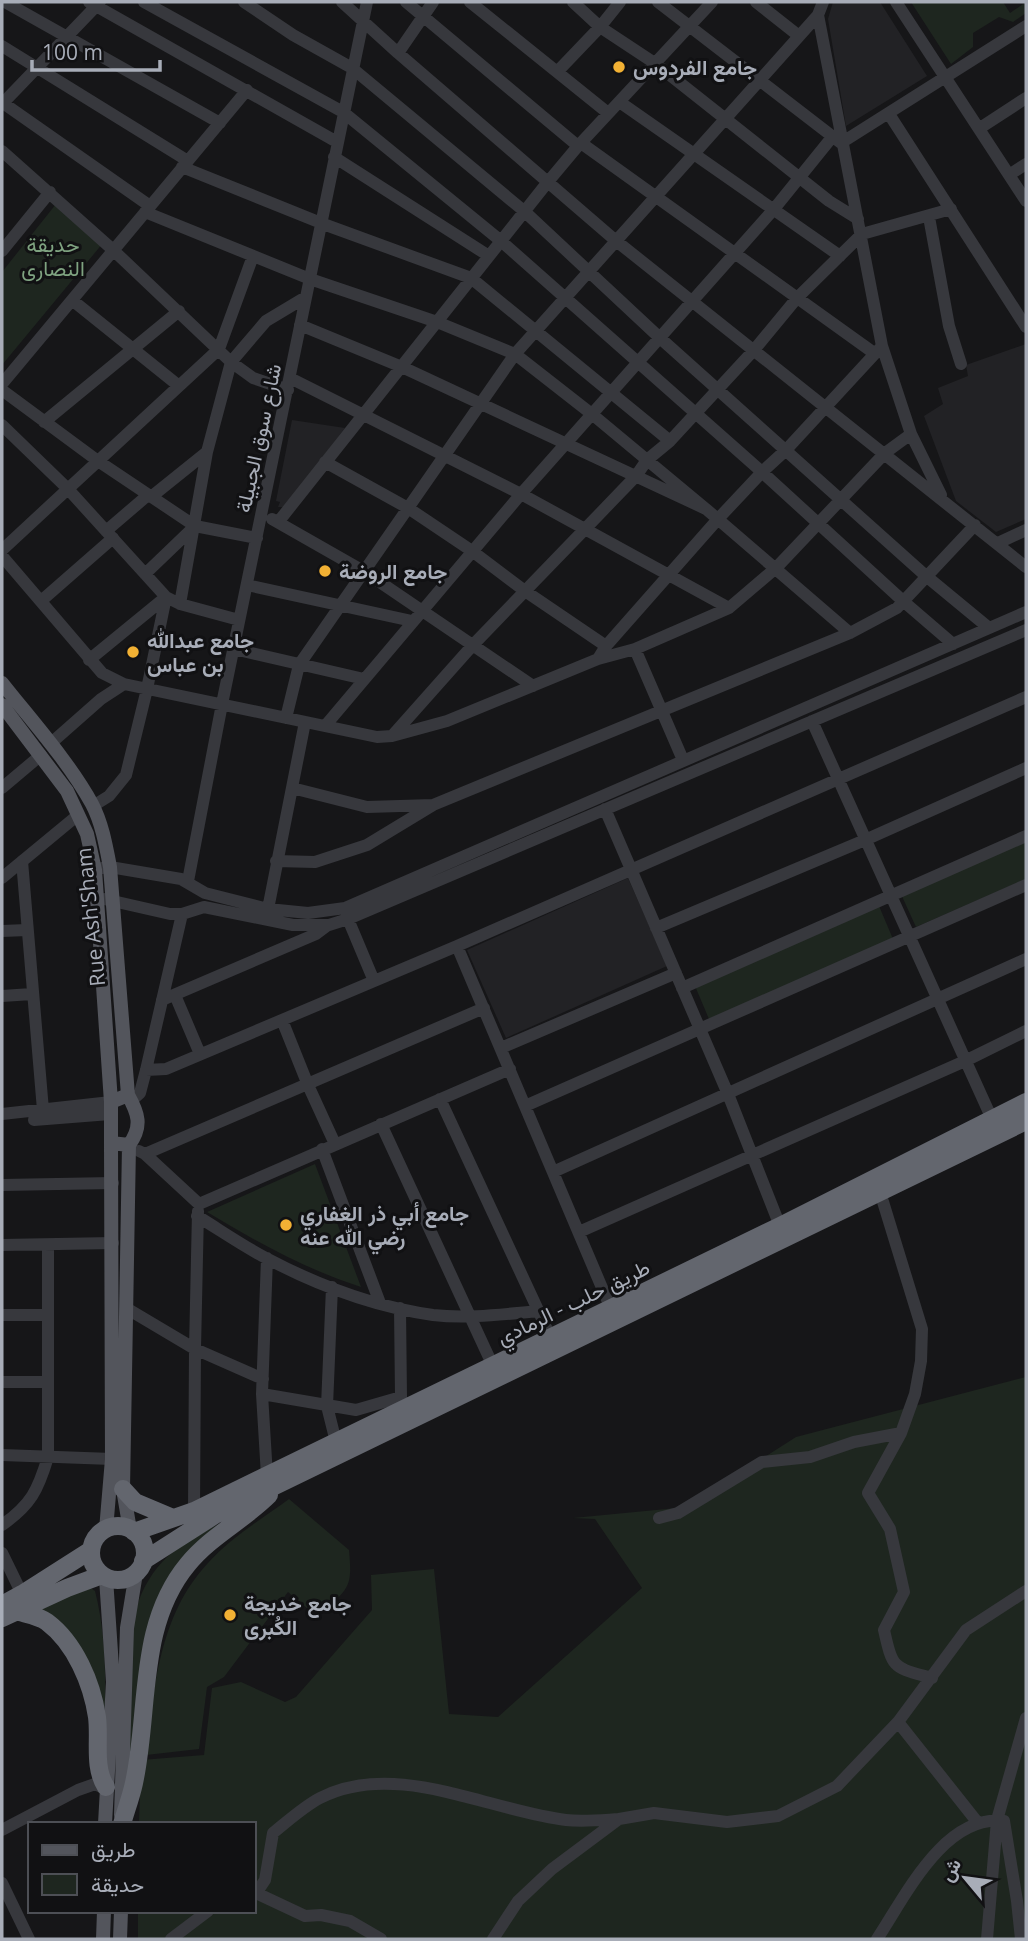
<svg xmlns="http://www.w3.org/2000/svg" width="1028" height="1941" viewBox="0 0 1028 1941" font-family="'Open Sans',Vazirmatn,sans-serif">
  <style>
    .built { fill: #222225 }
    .green { fill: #1e261f }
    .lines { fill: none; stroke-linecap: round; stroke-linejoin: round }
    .minor { stroke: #37383d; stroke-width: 12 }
    .major { stroke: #53555c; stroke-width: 14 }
    .highway { stroke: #63666e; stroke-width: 18 }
    .poi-dot { fill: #f2b134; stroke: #111113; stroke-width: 2.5 }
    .labels { text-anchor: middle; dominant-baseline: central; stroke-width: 6; stroke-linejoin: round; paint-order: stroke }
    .poi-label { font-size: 21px; font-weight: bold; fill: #a8adb8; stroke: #111113; text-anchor: start }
    .park-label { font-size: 21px; fill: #7fa381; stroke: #111113 }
    .street-label { font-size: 21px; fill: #a8adb8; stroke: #111113 }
  </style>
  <rect width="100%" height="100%" fill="#161618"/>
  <path class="built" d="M833,2H880L927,76L846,126L828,19Z
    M1026,344V519L996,532L956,501L924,416L943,404L938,388L968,376L966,365Z
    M292,420L345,428L285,507H278L280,502L276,501Z
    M628,878L667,966L506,1038L467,950Z"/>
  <path class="green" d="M911,2H1003L1010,13L1026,2V13L1013,22L999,17L973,33V47L951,64Z
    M56,204L103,243L2,365V272Z
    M1026,840V879L916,927L901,894Z
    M879,906L893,939L709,1019L695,986Z
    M315,1164L361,1287C305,1269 257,1242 207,1212Z
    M1026,1377V1939H138V1911H254V1824H139L141,1760L204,1755L212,1688L241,1682L285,1702L296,1697L372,1610L371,1575L434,1569L449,1714L498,1717L642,1588L595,1519L573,1518L687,1507L796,1437Z
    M289,1499L349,1550C352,1584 351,1588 324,1610L308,1609L288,1592L224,1677L207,1687L199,1749L146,1755C154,1688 159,1615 208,1563C230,1538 262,1519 289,1499Z
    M249,1508L170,1583L127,1783C129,1726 125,1662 137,1607C141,1590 154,1569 167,1557C190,1536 223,1523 249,1508Z
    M91,1588L95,1591C108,1642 106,1697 103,1750L95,1676L30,1611Z"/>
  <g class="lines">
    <path class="minor" d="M5,2L220,123
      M89,2L337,142
      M144,2L343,112L501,241L762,472L903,601L953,644
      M244,2L293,35L352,68L524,211L660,338L926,576L989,628
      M342,2L398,53L615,240L1026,567
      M406,2L578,146
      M470,2L608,113
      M573,2L600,27L656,64L829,201L858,219
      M658,2L841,143L1026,26
      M756,2L799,36
      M823,2L818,15L882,346L911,434L941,495
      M896,2L1026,201
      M2,46L188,161
      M398,53L433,2
      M557,72L600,27L620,2
      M3,103L150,206
      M621,103L840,256
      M2,104L100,2
      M889,114L1026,327
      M980,128L1026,98
      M581,143L874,353
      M2,151L112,249L231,362L253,378L288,390
      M334,157L489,256
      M182,167L326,225L471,278L670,441L647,460L636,476L585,529L472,646L392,736
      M1009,175L1026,164
      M145,212L310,279L437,322L515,354L593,415L706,509
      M929,217L949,326L961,364
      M2,251L50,192
      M72,300L179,386
      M300,325L402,367L706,509L850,633
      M290,378L521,494L729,608
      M2,384L247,90
      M2,390L98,461L195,526L257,538
      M44,422L179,311
      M2,425L68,489L166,597L180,604L239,620
      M670,441L754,350L797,298L862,234L951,209
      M325,462L408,508L472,551L525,591L606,646
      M151,497L207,452
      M272,519L365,572L533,686
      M279,521L547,183L578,146L712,2
      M106,531L148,495
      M998,543L1026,530
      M2,550L219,349L253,256
      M2,556L102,673L124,684L377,737L392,736L447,721L598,659L635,649L729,608L776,568L885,453L911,434
      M145,574L195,526
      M247,585L412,621
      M41,601L113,538
      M180,604L207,452L231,362L266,321L306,297
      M234,649L364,679
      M635,649L683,760
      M598,659L606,646L718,519L762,472L786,450L882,346
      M89,660L166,597L147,689L126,775L109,796L93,806
      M286,718L299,665L515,354L818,15
      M812,721L992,1119
      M325,726L521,494L774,209L833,136
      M50,744L101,699L124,684
      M2,788L41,755
      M292,788L367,807L433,805L850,633L897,608L975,525
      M605,809L728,1094L780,1226
      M22,861L43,1110
      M276,861L315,862L367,845L433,805
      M102,868L110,867L181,879L205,893L268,909L308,913L345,908L1026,612
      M2,878L78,815
      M188,881L222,704L367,2
      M104,899L170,914H182L204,907L293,925H329L348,919L1026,630
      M268,909L305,722
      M348,919L374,981
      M656,928L865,840L1026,768
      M2,931L27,930
      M457,946L611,1309
      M682,988L1026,836
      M175,995L200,1054
      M2,996L32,994
      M162,1000L316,934L328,925
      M282,1020L308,1085L335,1144
      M501,1048L676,973
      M146,1070L166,1069L457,946L1026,697
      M440,1099L551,1338
      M131,1101L140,1093L146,1070L182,914
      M525,1106L1026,885
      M2,1114L111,1102
      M34,1120L110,1114
      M381,1124L493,1366
      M322,1149L380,1303
      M139,1151L145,1154L484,1008
      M145,1154L199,1204L510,1069
      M553,1172L1026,959
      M2,1185L113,1183
      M880,1192L922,1329L921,1361L915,1394L901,1433L868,1493L890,1529L904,1592L884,1630C893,1670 893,1667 932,1678
      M197,1216C220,1230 243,1246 266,1258C317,1285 376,1307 433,1315C468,1319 504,1314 539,1311
      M579,1232L965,1061L1026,1031
      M2,1245L113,1243
      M267,1258L262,1394L267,1476
      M332,1287L327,1406L336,1442
      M126,1308L195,1349L263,1379
      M400,1308L401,1397
      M2,1315H48
      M2,1382H48
      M262,1394L356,1410L401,1397L404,1409
      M2,1455L112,1459
      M194,1511L195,1349L198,1211
      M659,1518L678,1513L762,1462L810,1457L854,1442L901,1433
      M2,1525C31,1505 38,1490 48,1457V1246
      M2,1553L22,1594
      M898,1722L978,1823
      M2,1830L78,1790L95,1784L105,1789
      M2,1883L29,1939
      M254,1892L305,1916L321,1915L350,1921L381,1939
      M257,1892L265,1880L273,1833C288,1821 303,1807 320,1798C396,1759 489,1811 566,1820C583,1822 602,1820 619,1819
      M171,1939L208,1911
      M493,1939L518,1901L552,1869L619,1819L654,1813L727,1822L778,1816L837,1786L898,1722L966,1630L1026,1591
      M877,1939C905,1897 944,1814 1004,1821L1017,1901L1021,1939
      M987,1939L997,1820L1026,1718"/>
    <path class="major" d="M2,683C32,721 69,762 92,804C102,823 106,846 110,867L128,1095
      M2,705L67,791L87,834L95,870L111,1102V1143L129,1145C143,1126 138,1113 128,1095L111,1102
      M129,1145L123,1489L130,1530
      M106,1530L112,1459L111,1143
      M121,1815L127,1628L136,1573
      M105,1824L113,1682L106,1578
      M103,1939L104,1911
      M120,1939L121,1911"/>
    <path class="highway" d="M123,1489L135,1502L173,1518
      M91 1553a27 27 0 1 1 54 0a27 27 0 1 1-54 0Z
      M134,1532L194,1511L780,1226L1026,1102
      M143,1561L215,1515L1026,1121
      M2,1605L22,1594L91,1550
      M16,1611C25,1614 39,1616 47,1622C75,1643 92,1683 97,1717C100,1740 93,1767 106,1787
      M2,1618L67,1588L102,1575
      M122,1824C126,1810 131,1797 134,1783C150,1710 137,1625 188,1564C211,1536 244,1520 269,1495"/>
  </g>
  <g class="poi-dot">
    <circle cx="619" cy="67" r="7"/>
    <circle cx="325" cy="571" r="7"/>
    <circle cx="133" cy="652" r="7"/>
    <circle cx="286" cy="1225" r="7"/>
    <circle cx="230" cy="1615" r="7"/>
  </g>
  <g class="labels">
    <g class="poi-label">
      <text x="633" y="67">جامع الفردوس</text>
      <text x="339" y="571">جامع الروضة</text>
      <text x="147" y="640">جامع عبدالله<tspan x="147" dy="24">بن عباس</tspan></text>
      <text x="300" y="1213">جامع أبي ذر الغفاري<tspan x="300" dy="24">رضي الله عنه</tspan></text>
      <text x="244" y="1603">جامع خديجة<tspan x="244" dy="24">الكُبرى</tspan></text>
    </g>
    <g class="park-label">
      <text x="53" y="244">حديقة<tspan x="53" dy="24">النصارى</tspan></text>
    </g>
    <g class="street-label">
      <text transform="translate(258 438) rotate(-78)">شارع سوق الجبيلة</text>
      <text transform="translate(90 917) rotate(-96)">Rue Ash'Sham</text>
      <text transform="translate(573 1302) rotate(-26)">طريق حلب - الرمادي</text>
    </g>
  </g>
  <rect width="1028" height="1941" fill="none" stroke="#a8adb8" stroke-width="7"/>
  <rect x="28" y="1822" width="228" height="91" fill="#111113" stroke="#4d4f55" stroke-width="2"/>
  <rect x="42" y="1845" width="35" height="10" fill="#53555c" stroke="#4d4f55" stroke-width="2"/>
  <text x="91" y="1857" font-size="21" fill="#a8adb8">طريق</text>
  <rect x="42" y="1874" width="35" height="21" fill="#1e261f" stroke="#4d4f55" stroke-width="2"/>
  <text x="91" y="1892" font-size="21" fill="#a8adb8">حديقة</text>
  <g transform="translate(965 1878) rotate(299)" stroke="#111113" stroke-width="5" paint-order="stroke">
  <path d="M0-5L12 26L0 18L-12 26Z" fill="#a8adb8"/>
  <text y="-10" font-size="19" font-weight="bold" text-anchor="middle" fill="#a8adb8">ش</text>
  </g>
  <path d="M32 60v10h128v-10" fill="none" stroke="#a8adb8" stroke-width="3.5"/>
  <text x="42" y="60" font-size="21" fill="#a8adb8" stroke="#111113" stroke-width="5" paint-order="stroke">100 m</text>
</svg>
